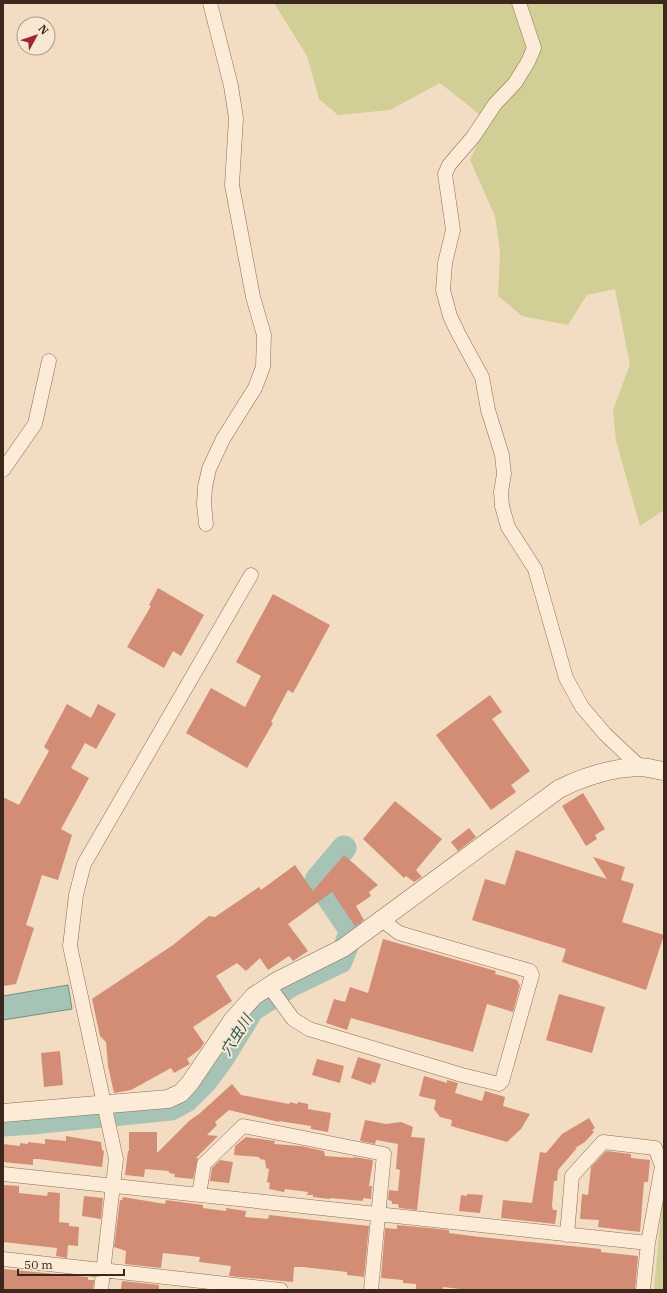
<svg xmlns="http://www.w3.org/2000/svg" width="667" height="1293" viewBox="0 0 667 1293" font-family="'IBM Plex Serif','Noto Sans JP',serif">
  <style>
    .green { fill: #d1cf95 }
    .water { fill: #a5c4b6; stroke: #6a9383 }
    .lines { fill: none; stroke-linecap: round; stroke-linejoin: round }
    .river { stroke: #a5c4b6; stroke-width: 25 }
    .building { fill: #d38d74 }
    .minor-casing { stroke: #8d6c57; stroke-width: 15 }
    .tertiary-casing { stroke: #8d6c57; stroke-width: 19 }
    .minor { stroke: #fcebd6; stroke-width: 14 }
    .tertiary { stroke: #fcebd6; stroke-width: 18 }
    .labels { text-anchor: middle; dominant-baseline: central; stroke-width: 4; stroke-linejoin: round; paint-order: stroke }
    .water-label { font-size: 15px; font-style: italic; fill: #2b5d52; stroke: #f8e7d2 }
  </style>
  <rect width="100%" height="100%" fill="#f2dcc2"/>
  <path class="green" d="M274,3H664V510L640,526L616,441L613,410L630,365L615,289L587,295L568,325L522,316L498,296L500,252L495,216L470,160L488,121L440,83L390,110L338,115L319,99L307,56Z
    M664,1179V1290H654Z"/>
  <path class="water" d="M68,985L72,1009L3,1020V996Z"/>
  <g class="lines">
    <path class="river" d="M3,1124L32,1122L171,1108L186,1100L205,1081L222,1058L252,1009L292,984L340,961L352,931L317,880L344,848"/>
  </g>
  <path class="building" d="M158,588L204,615L181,656L173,651L164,668L127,647L151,606L149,605Z
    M273,594L330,625L293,693L288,690L271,722L273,723L247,768L186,733L211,688L245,707L261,676L236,662Z
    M490,695L502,712L492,719L530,771L511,785L516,792L491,810L436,735Z
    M67,704L91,718L98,704L116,714L96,749L85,743L71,768L89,778L61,829L72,835L58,880L42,875L26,925L34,928L16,984L3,986V797L19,805L49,751L44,747Z
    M583,793L605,829L595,835L597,839L586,846L562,806Z
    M395,801L442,839L416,870L422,877L414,882L406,876L404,878L363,839Z
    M469,828L476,837L458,851L451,842Z
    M516,850L607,879L593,857L625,867L621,880L634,884L622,922L664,935L646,990L562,962L566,949L472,920L485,879L505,885Z
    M344,855L378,885L369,892L371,896L356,906L364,920L355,926L332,892L288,924L308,951L293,961L289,956L268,970L260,958L246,971L237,963L216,976L232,1001L193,1027L204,1043L200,1049L187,1059L190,1064L174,1073L171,1068L131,1090L114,1093L108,1066L106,1042L100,1036L92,999L173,945L209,916L215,917L259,887L261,890L295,865L313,891Z
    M383,939L496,971L495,974L517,980L520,986L513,1012L487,1004L473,1052L351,1018L347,1030L326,1023L334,999L345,1002L350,987L368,993Z
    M559,994L605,1007L592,1053L546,1040Z
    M60,1051L63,1085L44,1087L41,1053Z
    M358,1057L381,1064L375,1083L372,1082L371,1085L351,1078Z
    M317,1059L344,1066L340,1083L312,1075Z
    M424,1076L447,1083V1080L458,1083L455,1093L482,1101L485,1091L505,1097L503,1106L530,1114L521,1129L507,1142L451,1126L452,1120L440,1117L434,1109L436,1100L419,1096Z
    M232,1084L241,1095L289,1104L290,1102L297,1104L298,1102L308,1104V1109L331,1113L328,1132L311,1129V1126L279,1121V1122L229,1110L215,1122L217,1125L207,1135L218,1136L196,1158H198L193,1179L174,1177L175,1174L169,1173V1171L145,1169L144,1177L125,1175L128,1151H129V1132H157V1153L189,1121L199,1114Z
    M589,1118L595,1128L592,1130L594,1132L585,1142L575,1148H577L558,1170L557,1181H554L552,1206L553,1210H557L555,1224L501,1218L503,1200L532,1203L540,1152L546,1153L562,1134Z
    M365,1120L386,1124L401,1122L413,1127L411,1137L425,1138L417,1210L399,1208L398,1204H392V1201L388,1200L389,1190L398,1191L400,1170L396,1169L398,1144L376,1140L375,1144L360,1141Z
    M66,1136L101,1142L102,1150L104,1151L102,1167L38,1159H33V1165L3,1162V1144L20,1146V1143L28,1144V1142L45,1144V1139L66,1141Z
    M246,1137L275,1141L274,1144L301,1146L324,1151L325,1156L353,1158L354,1157L372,1160L373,1161L369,1186H372L371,1199L363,1198V1201L330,1198V1199L313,1197V1195H307L308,1192L285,1189L284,1192L269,1189L270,1183L267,1182L269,1169L266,1168L265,1160L260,1159L259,1157L234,1155L235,1146Z
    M606,1151L631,1154V1158L650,1160L648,1182H644L640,1232L598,1227L599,1220L580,1219L582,1194L588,1195L591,1167Z
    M220,1160L233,1162L229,1183L210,1181L212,1168Z
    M4,1185L19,1186V1193L47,1196L48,1192L60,1193L59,1225V1222L69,1223V1226L79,1227L78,1246L68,1245L67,1258L56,1256L57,1248L3,1242Z
    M467,1194L483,1195L480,1213L459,1211L461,1195L467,1196Z
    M84,1196L103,1198L101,1219L82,1216Z
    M123,1197L165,1204L166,1200L203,1205V1208L226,1211V1208L246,1211L245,1217L268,1219L269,1215L369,1226L364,1277L347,1275V1272L303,1267H294L293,1282L229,1276L231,1266L199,1262L200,1257L163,1253L161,1268L125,1264L126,1251L114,1247L120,1200H122Z
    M397,1225L449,1230V1233L480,1237L601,1249V1252L638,1256L635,1290H468L443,1287V1290H416V1284L403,1283V1280L381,1278L385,1228L397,1229Z
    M3,1269L88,1277V1280H94L93,1290H3Z
    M122,1281L159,1285V1290H121Z"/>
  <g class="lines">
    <defs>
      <path id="minor" d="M519,3L534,48L528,62L515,83L495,104L473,137L449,165L445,174L453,230L445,263L443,290L450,316L458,333L482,377L488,410L502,455L504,474L501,492L502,506L508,527L535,569L566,678L582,707L605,734L640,767
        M3,470L35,424L49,361
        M206,524L204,504L205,487L209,469L223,439L255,388L263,367L264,335L253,297L232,185L236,118L231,86L210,3
        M269,986L293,1019L309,1029L462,1075L499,1084L502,1081L532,975L530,971L399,933L382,920
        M3,1174L648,1243
        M199,1195L204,1164L243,1126L384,1154L371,1290
        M567,1235L572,1176L603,1142L655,1148L662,1166L648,1243L643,1290
        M3,1259L281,1290
        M101,1290L116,1159L70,946L76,895L84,864L251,575"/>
      <path id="tertiary" d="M3,1113L168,1099L181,1093L190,1083L232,1021L254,996L277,981L343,948L559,789C583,777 612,768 639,767C647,767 656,770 664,771"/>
    </defs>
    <use href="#minor" class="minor-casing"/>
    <use href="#tertiary" class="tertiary-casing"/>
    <use href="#minor" class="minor"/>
    <use href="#tertiary" class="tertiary"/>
  </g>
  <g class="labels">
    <g class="water-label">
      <text transform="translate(236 1035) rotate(-58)">穴虫川</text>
    </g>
  </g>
  <rect width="667" height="1293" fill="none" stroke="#3c271d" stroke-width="8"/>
  <g transform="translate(36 36) rotate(50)"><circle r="19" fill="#f8e7d2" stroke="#ad9a8a"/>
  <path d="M0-3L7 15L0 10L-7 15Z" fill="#a22236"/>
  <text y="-6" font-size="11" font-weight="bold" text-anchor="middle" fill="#3c271d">N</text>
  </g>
  <path d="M18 1269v6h106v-6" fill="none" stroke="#3c271d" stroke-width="2"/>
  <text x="24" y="1269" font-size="12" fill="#3c271d" stroke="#f8e7d2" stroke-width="3" paint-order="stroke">50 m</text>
</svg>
